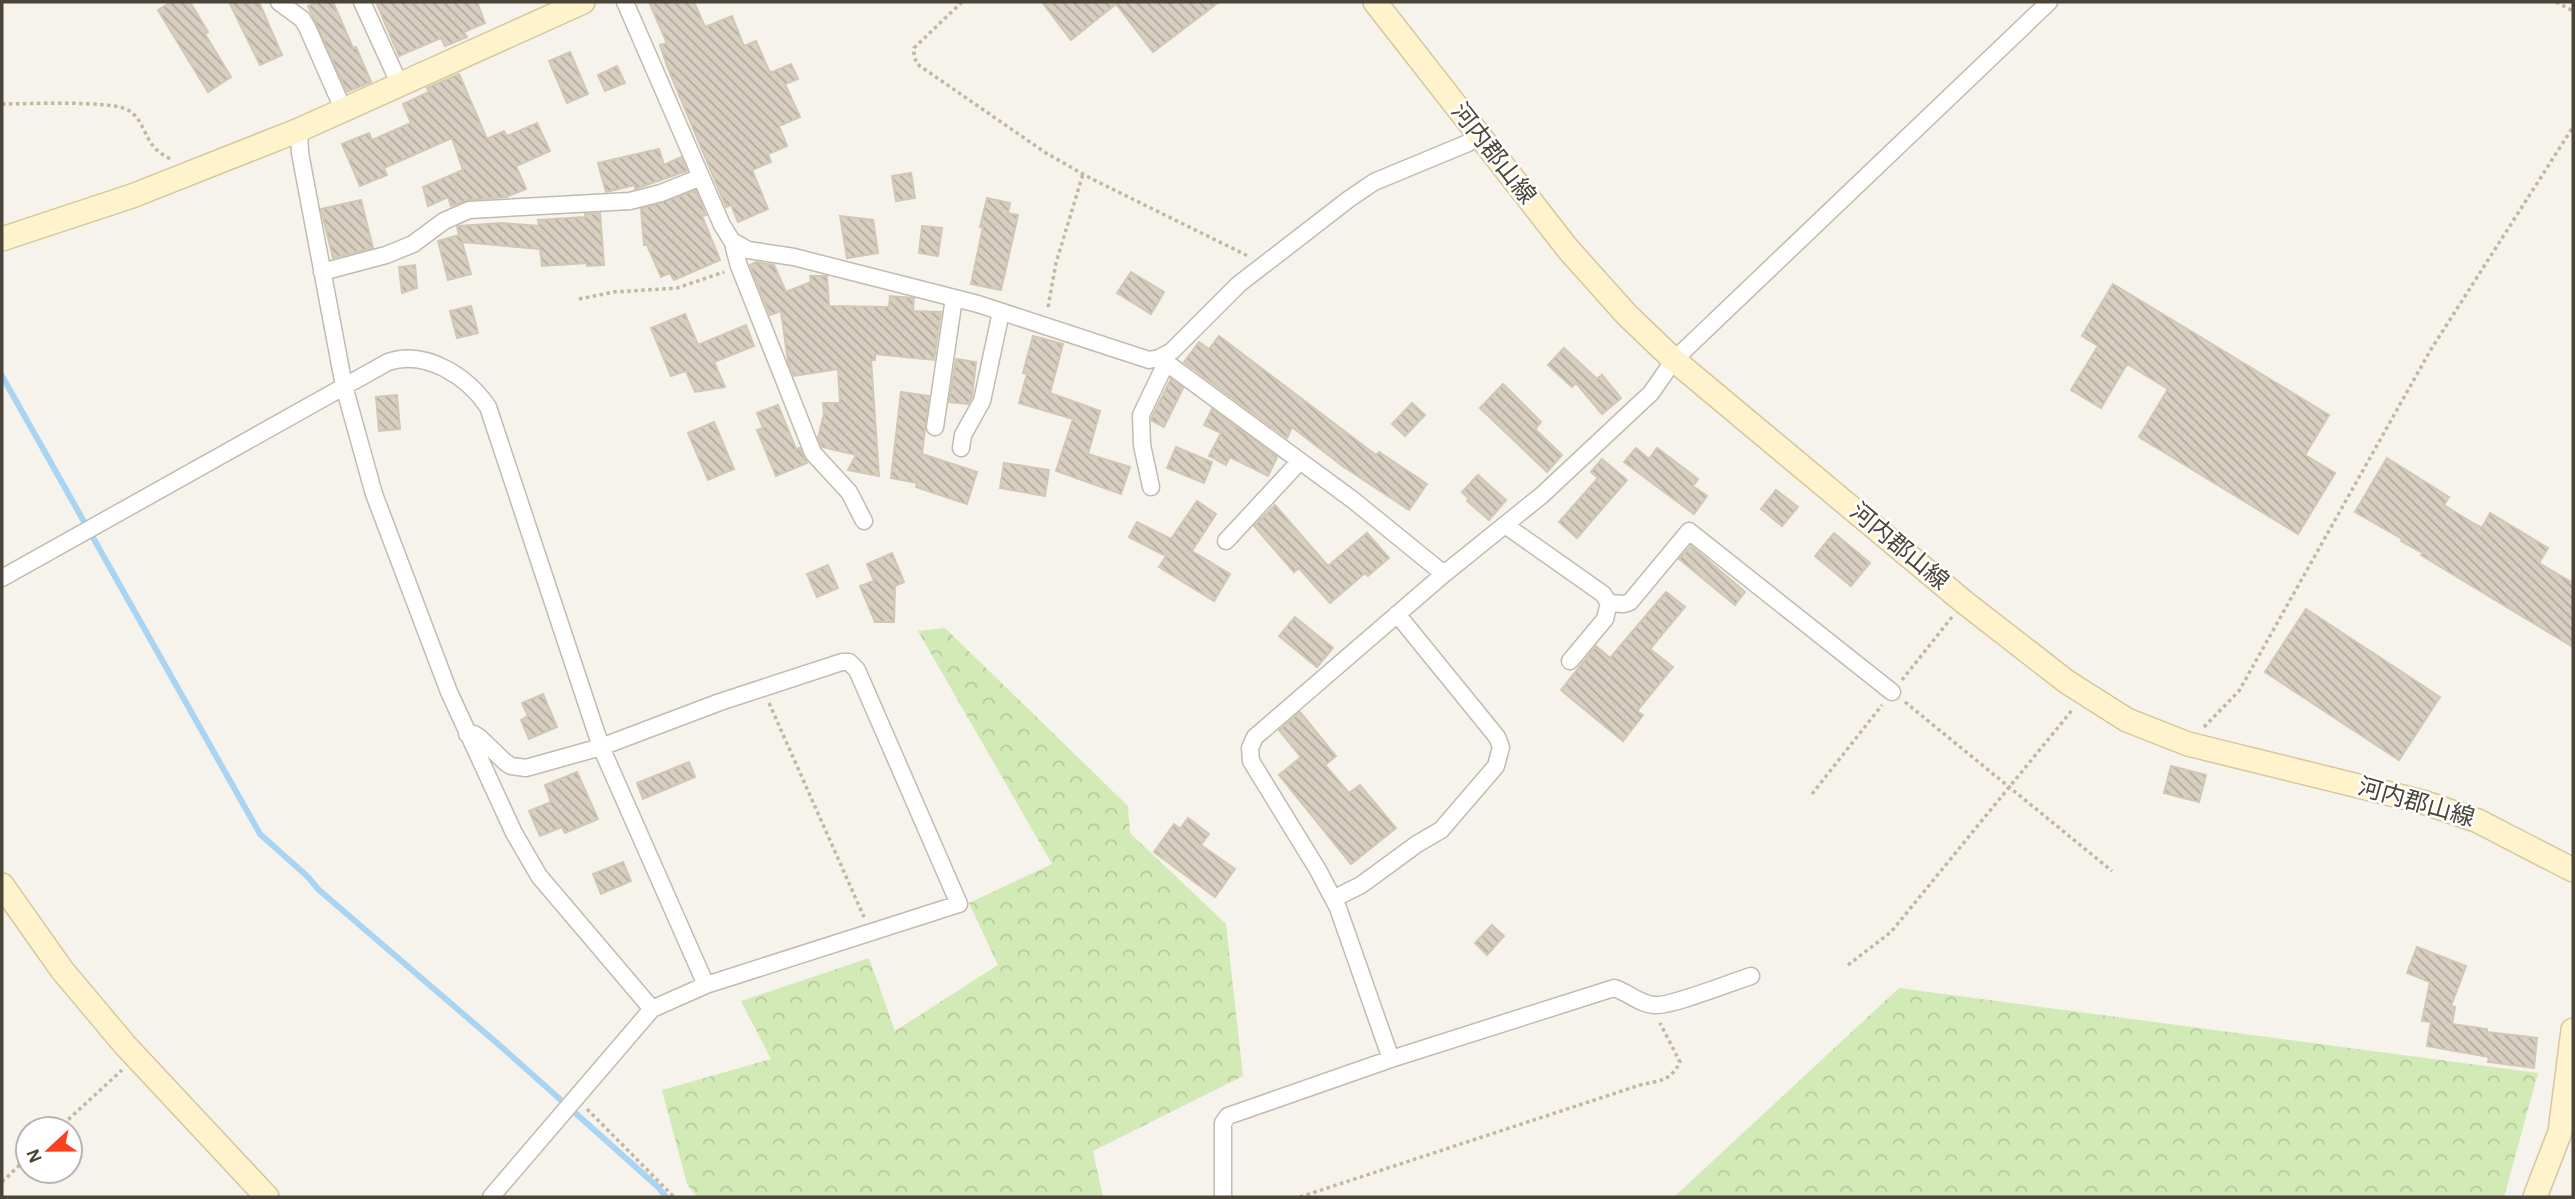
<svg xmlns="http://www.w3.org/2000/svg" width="2575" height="1199" viewBox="0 0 2575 1199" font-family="'Alegreya Sans','Noto Sans JP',sans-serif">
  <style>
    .forest { fill: url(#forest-crowns) }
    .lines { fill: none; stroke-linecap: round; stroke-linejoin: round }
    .stream { stroke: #a9d4f2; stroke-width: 6 }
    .building { fill: url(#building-back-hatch); stroke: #d3c7b4; stroke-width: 2 }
    .street-casing { stroke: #c2bbae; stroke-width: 19 }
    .secondary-casing { stroke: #d6c79b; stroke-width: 26 }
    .path { stroke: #c4b79f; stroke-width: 3.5; stroke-dasharray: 3.5 3.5; stroke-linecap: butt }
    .street { stroke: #fff; stroke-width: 16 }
    .secondary { stroke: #fff3cd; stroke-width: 23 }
    .labels { text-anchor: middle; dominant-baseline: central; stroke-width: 5; stroke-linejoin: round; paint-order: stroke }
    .street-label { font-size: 24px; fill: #4b4439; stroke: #fff }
  </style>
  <defs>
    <pattern id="forest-crowns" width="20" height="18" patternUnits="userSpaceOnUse" patternTransform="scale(1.75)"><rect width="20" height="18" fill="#d2eab5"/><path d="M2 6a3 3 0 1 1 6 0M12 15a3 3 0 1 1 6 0" fill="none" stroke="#b6ca9c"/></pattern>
    <pattern id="building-back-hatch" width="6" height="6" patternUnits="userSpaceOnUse" patternTransform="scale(1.75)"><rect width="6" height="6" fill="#d8cfc1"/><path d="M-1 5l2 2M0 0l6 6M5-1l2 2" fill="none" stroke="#b1aa9e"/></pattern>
  </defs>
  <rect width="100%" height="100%" fill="#f6f3ec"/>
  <path class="forest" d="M945,628L1128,806L1130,833L1226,924L1243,1076L1093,1151L1103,1197H697L687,1184L662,1090L771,1059L741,1001L869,958L895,1031L998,965L969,903L1052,864L918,631Z
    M1899,988L2538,1073L2504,1197H1674Z"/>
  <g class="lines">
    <path class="stream" d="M2,376L260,834L307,876L319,890L505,1050L658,1187L666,1197"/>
  </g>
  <path class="building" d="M171,2H190L208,32L205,34L231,77L208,92L158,10Z
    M229,2H259L282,55L260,65Z
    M318,2H333L353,48L356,47L371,82L347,92L308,6Z
    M376,2H477L485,23L464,32L467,37L445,46L441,38L399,56Z
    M649,2H694L705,27L732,16L744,46L756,41L770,73L791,64L798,79L785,84L800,117L779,126L787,146L768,154L771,162L752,170L768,209L738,222L731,205L726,207L667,66L660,45L667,43Z
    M1042,2H1219L1153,52L1116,4L1071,40Z
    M570,52L588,94L567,103L549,61Z
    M617,66L625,83L605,91L598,75Z
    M459,74L487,139L504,131L507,136L537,123L550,151L516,166L526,189L506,197L468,200L451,206L448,197L428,206L423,187L463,170L452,138L384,168L387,175L360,186L342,144L369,133L372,140L411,123L403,104L429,92L427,88Z
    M659,149L664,165L681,157L687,171L635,189V185L606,192L598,163Z
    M911,173L915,198L896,201L892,176Z
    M696,190L706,215L702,216L720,260L674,280L670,273L661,277L647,245H644L641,209Z
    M987,198L1010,203L1008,213L1018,215L1001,290L971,284L983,227H980Z
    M361,200L373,248L333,258L321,209Z
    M600,213L604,265L587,266V263L542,266L540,249L462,242L471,274L448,280L438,241L459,235L457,227L459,226L501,223L539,226L538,220L585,217V214Z
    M840,216L873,220L878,253L847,258Z
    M922,226L942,228L938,256L919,253Z
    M756,262L774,265L786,292L811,282L810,276H827L829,306L889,307L890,296L914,298L913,311L941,312L934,360L875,354V360H871L879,476L848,470L856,455L822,447L818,438L824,414L823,403H840L838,369L794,376L788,362L781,311L770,315L750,265Z
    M415,265L417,288L402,293L399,267Z
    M1131,272L1164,292L1151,314L1117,293Z
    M2113,284L2329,415L2305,455L2335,473L2298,534L2139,437L2168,389L2127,364L2101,408L2071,390L2098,346L2082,336Z
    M471,306L478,333L457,338L450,311Z
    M685,314L698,345L746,325L754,346L714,362L725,387L695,392L686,371L671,376L651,328Z
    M1033,336L1063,344L1050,393L1100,411L1088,454L1130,467L1121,494L1056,471L1073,419L1019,403L1027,374L1023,373Z
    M1219,336L1376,455L1379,452L1427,484L1409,510L1341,465L1292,427L1287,438L1184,362L1199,342L1209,349Z
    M1564,348L1597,379L1602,375L1621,398L1602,414L1576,383L1572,387L1548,365Z
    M956,359L976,362L972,397L968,404L949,402Z
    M1171,379L1183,388L1164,427L1152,421V417Z
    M1503,384L1541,422L1535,429L1562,455L1547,472L1480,408Z
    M901,392L929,396L922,454L977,472L967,504L916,487L917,483L891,478Z
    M397,395L400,429L379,431L376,397Z
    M1412,403L1425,415L1405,436L1392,424Z
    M778,405L796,449L800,448L807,463L776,476L757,430L763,428L757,413Z
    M1212,409L1277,457L1268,476L1230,457L1226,465L1209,456L1221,433L1204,425Z
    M714,422L734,469L708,480L688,433Z
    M1176,447L1212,462L1204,483L1167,468Z
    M1636,448L1649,459L1657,448L1698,479L1693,486L1707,496L1694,514L1624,462Z
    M2387,458L2449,497L2444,505L2471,522L2482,528L2490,513L2548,548L2539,563L2573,583V647L2421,555L2423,553L2401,541L2402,539L2355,512Z
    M1602,459L1627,480L1577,538L1559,522L1598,478L1591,472Z
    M1004,463L1049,470L1045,496L1000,488Z
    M1478,475L1506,500L1489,520L1467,501L1469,499L1462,492Z
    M1776,490L1798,507L1782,526L1761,509Z
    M1197,501L1216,514L1192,551L1230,574L1214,601L1159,567L1166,556L1129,537L1137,522L1171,539Z
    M1275,505L1328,566L1367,533L1389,558L1368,576L1365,573L1330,603L1299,568L1294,572L1254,526Z
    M1834,533L1870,563L1851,586L1815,556Z
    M1691,546L1745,592L1735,605L1679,559Z
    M892,553L904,582L895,586L894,622H875L860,586L874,581L867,564Z
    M828,565L838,588L817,597L807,574Z
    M1666,592L1685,607L1650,649L1673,667L1637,711L1643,715L1623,741L1561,690L1596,646L1610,658Z
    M2306,609L2440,697L2399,760L2265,672Z
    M1295,617L1333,648L1317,667L1279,636Z
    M543,694L557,727L529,739L521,720L528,716L522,703Z
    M1300,712L1336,756L1325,765L1349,793L1360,785L1396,828L1351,864L1279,775L1301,757L1279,730Z
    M689,762L695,777L643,799L637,783Z
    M2171,766L2206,775L2199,802L2164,793Z
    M577,772L598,819L565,833L562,827L540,836L529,811L551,802L545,785Z
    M1188,818L1209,834L1201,845L1235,869L1215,897L1154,852L1174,824L1180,829Z
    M623,862L631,881L601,894L593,874Z
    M1492,925L1504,936L1487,955L1475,943Z
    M2417,947L2466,966L2451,1006L2455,1007L2452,1024L2487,1029V1032L2537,1038L2534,1068L2488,1062L2489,1057L2427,1046L2431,1022L2422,1021L2430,982L2407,973Z"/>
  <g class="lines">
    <defs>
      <path id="street" d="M279,2L302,19L307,27L343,109
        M362,2L399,83
        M625,2L722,225L732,241L748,250L794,257L978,304L1149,360L1159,358L1172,351L1239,284L1349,199L1374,182L1468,143L1479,136
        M299,130L300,153L344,386L374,494L449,692L514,833L539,876L652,1009
        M736,243L734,248L739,266L813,453L849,492L864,521
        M322,272L386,255L413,244L444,221L469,210L630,201L661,193L701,177
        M1160,358L1353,500L1444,574
        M935,427L954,298
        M961,448L963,435L982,401L1001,312
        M1151,487L1142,445L1141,415L1166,363
        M1505,525L1603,594L1609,603L1605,619L1570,661
        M1226,541L1300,461
        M2,578L388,362C426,349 468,377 488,407L601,747L706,985
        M1609,603L1624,604L1630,602L1689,531L1892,692
        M467,734H474L480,738L505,762L511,766L526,768L601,747L720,702L842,662H849L857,670L959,904L706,985L652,1009L491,1197
        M1333,899L1361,885L1417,844L1441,830L1496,766L1501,747L1497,737L1397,614
        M1391,1059L1614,988C1628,992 1639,1004 1654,1005C1670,1007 1732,982 1751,976
        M1223,1197V1123L1228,1116L1391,1059L1338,908L1318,870L1251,761L1250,748L1255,737L1444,574L1542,495L1651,393L1674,360L2049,2"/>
      <path id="secondary" d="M1375,2L1568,249L1627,315L1674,360L1964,602L2067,682L2127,720L2188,744L2423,802L2478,821L2573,870
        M2,239L132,196L299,130L583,2
        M2,885L62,970L125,1045L267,1197
        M2535,1197L2560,1132L2573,1030"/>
    </defs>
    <use href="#street" class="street-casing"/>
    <use href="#secondary" class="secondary-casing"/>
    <path class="path" d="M962,2L914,48V56L917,64L1046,153L1090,178L1248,256
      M2556,2L2573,11
      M2,104C26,104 111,100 128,110C148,122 142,147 171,159
      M579,299L614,292L677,288L724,272
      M1048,307L1056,263L1083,174
      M1902,680L1952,617
      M1905,702L2112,871
      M769,703L864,917
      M2204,727L2239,691L2430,351L2573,127
      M1812,794L1882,705
      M1848,965L1891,932L2073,709
      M587,1109L674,1197
      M58,1129L122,1070
      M2,1182L28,1157
      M1300,1197L1640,1085C1660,1080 1670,1082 1680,1062L1660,1023"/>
    <use href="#street" class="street"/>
    <use href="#secondary" class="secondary"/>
  </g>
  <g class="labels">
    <g class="street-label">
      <text transform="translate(1493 154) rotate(52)">河内郡山線</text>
      <text transform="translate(1899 547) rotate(40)">河内郡山線</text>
      <text transform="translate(2416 803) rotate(16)">河内郡山線</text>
    </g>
  </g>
  <rect width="2575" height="1199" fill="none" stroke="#4b4439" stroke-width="7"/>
  <g transform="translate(49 1150) rotate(248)"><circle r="33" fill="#ffffff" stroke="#b7b4b0" stroke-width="2"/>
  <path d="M0-5L12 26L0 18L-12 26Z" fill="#fc3f1d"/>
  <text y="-10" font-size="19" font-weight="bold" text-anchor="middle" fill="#4b4439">N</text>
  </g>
</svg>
